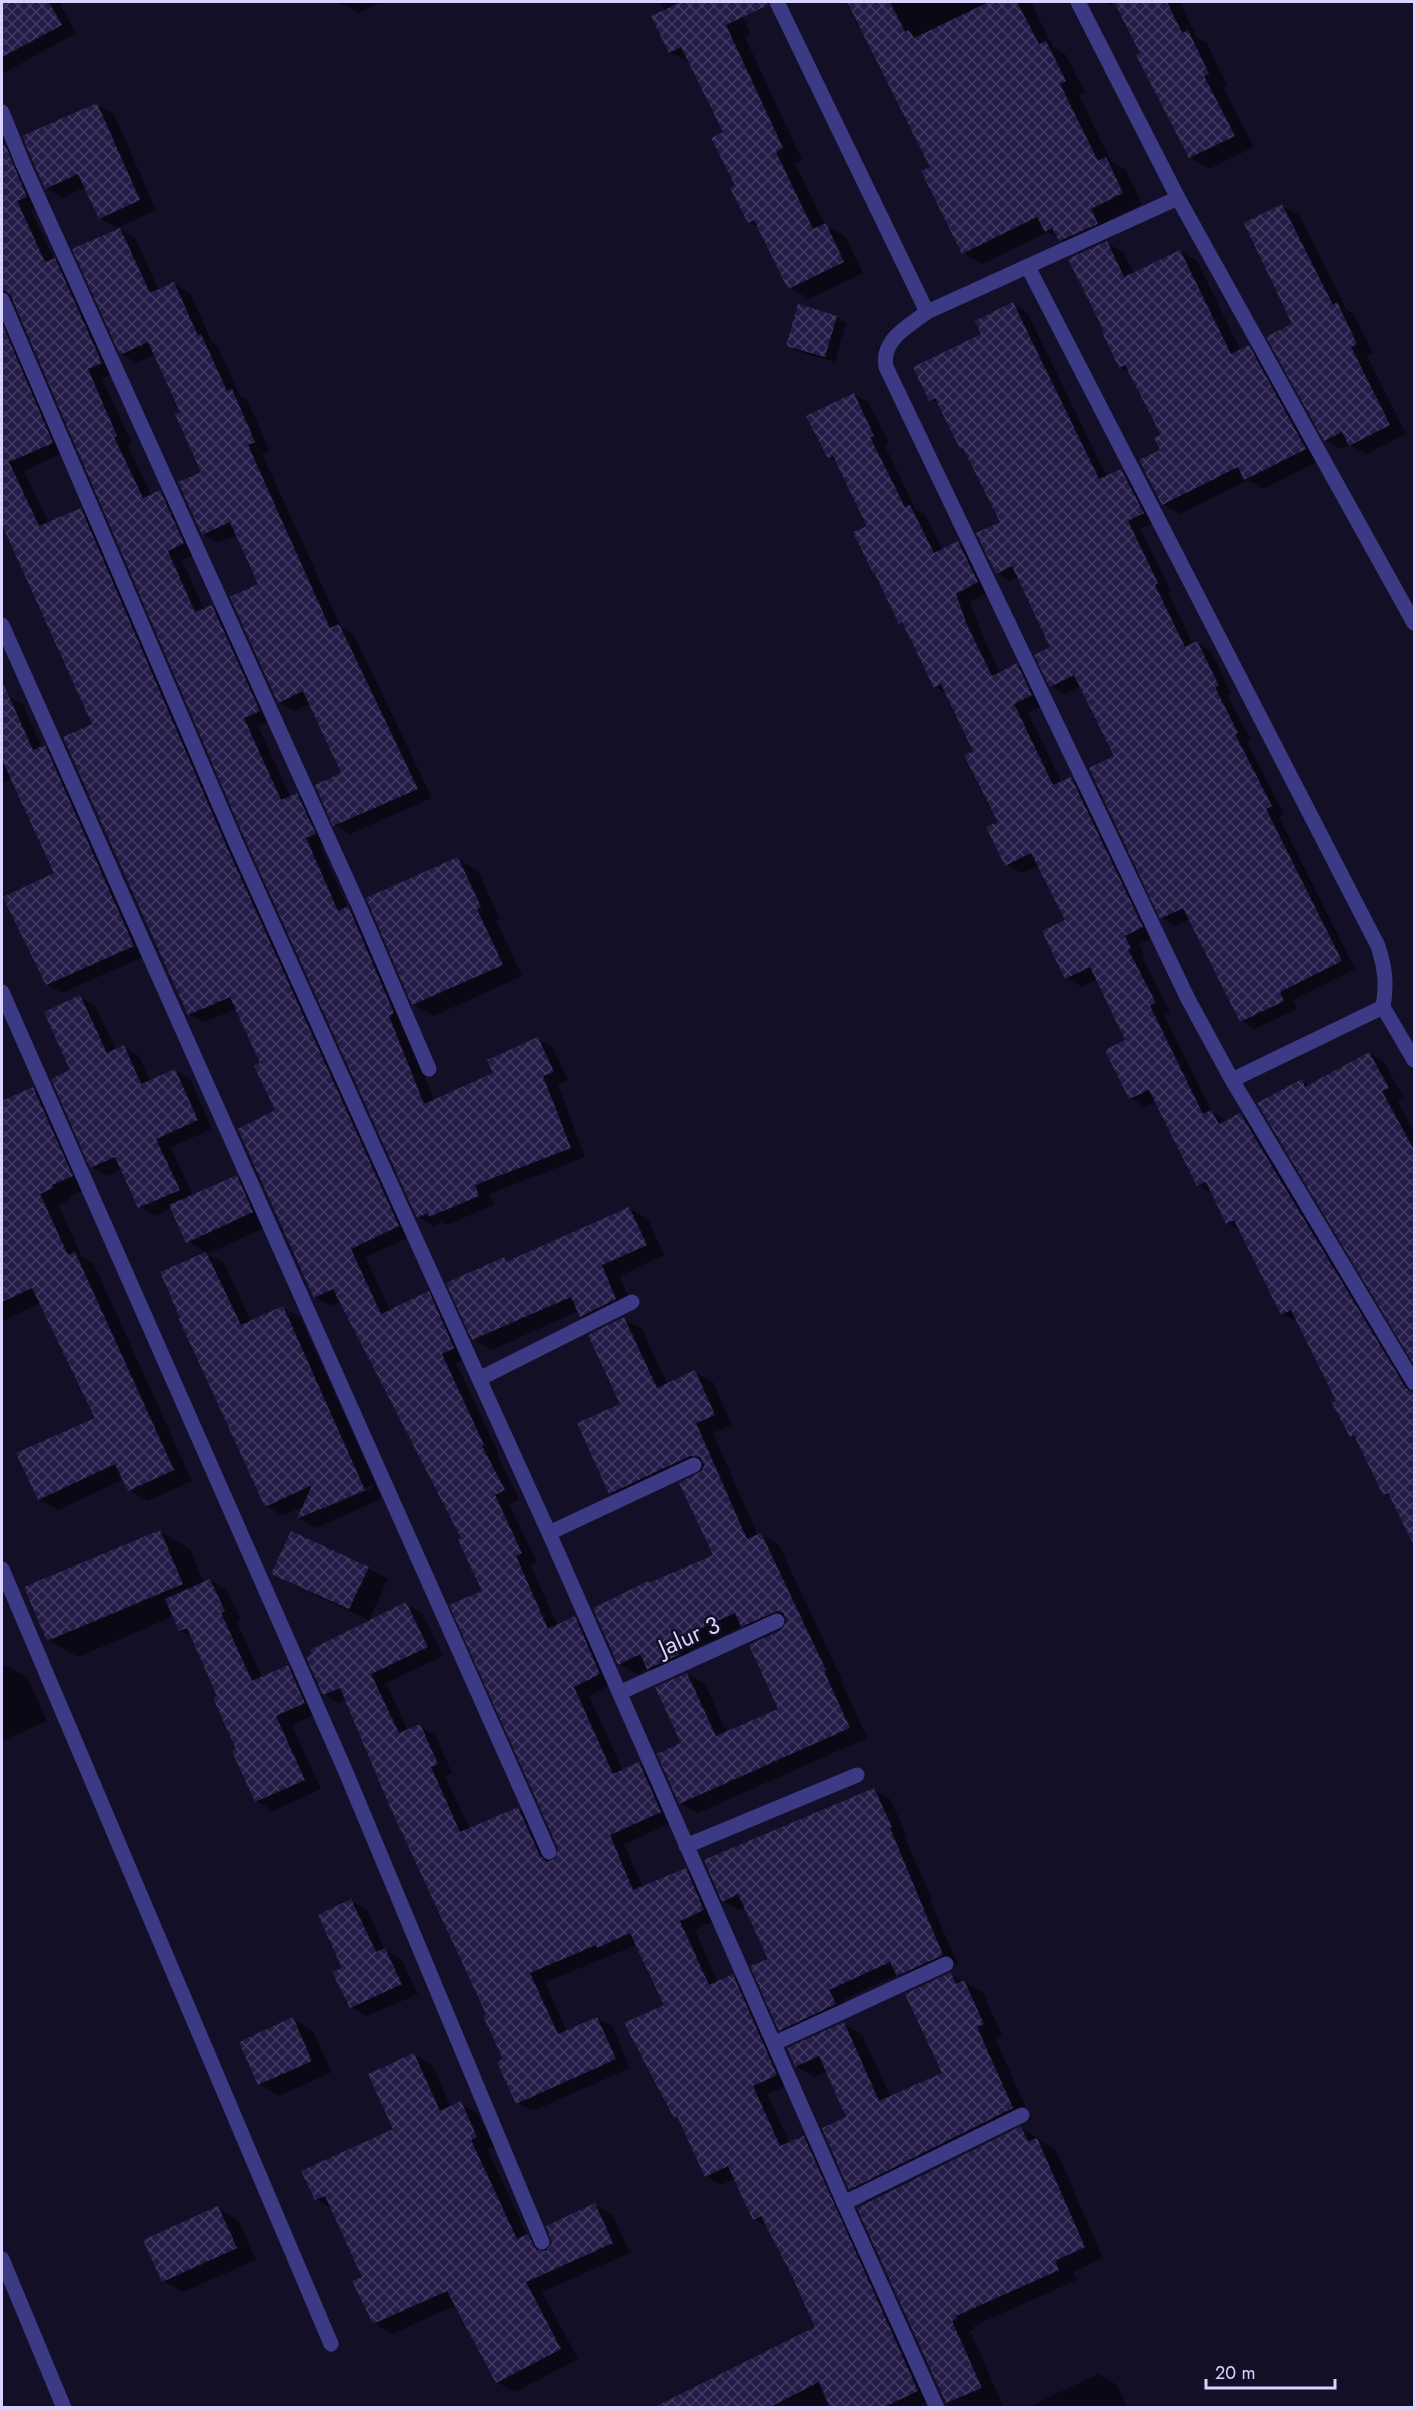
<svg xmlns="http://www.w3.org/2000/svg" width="1416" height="2409" viewBox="0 0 1416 2409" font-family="Jost,sans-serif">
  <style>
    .shadow { fill: #0007; fill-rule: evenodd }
    .building { fill: url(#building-cross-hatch) }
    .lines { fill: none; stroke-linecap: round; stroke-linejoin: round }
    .minor { stroke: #3d3a85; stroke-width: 15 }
    .labels { text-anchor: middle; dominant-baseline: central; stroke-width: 5; stroke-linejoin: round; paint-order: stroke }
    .street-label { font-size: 24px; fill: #d9d4ff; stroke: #130f26 }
  </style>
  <defs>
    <pattern id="building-cross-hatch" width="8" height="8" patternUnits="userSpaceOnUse" patternTransform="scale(1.5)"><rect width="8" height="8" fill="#241b47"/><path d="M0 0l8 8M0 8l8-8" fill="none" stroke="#433b63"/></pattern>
  </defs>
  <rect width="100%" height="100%" fill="#130f26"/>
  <path class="shadow" d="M14,2H59L76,33L2,74V8Z
    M338,2H382L358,13Z
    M660,2H735L751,34L745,37L802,160L795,163L825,225L845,236L863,273L809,299L790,288L760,228L749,222L725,133L690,63L670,52L665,11Z
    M846,2H1031L1053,47L1065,54L1085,92L1079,95L1111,162L1126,170L1142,204L1110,220L1117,235L1079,252L1048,232L982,264L963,253L932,168L863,31L860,29Z
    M1104,2H1180L1197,38L1207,43L1227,85L1223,87L1254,147L1209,169L1190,157L1116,2L1110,5Z
    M97,105L114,114L156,210L117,228L100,218L86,187L63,198L46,188Z
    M2,137L6,147L20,155L42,206L31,210L54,259L70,268L117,372L102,378L132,444L128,446L152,496L160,492L175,501L199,552L182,560L204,609L212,606L227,615L274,719L258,726L291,798L297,795L312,804L330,843L321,847L348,908L364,917L434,1101L495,1074L538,1039L553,1048L568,1080L558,1085L585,1157L489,1194L494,1205L446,1225L442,1222L434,1226L418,1217L14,300L9,303L67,451L24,471L49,524L81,510L96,519L414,1235L366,1257L390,1311L429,1293L444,1302L469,1357L456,1363L499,1454H497L519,1499L509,1504L537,1562L530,1565L558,1626L575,1618L590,1627L615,1683L589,1696L623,1771L639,1764L655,1773L676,1821L624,1844L643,1887L686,1869L701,1878L719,1919L695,1930L718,1983L733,1976L748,1985L791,2084L767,2094L790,2144L804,2138L819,2146L933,2400L916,2408H693L817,2327L767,2226L754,2219L735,2178L721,2185L706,2176L680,2119L675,2117L666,2006L637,1945L545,1982L567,2032L597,2018L613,2027L630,2068L533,2111L518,2103L505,2060L488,2015L346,1700L339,1703L324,1694L406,1604L422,1613L443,1656L386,1683L408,1731L420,1726L435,1735L452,1773L445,1776L470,1829L518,1808L533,1817L554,1862L559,1858V1848L484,1592L463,1539L341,1301L331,1306L315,1297L277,1111L262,1064L237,1009L204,1022L189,1014L94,725L2,525Z
    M1282,206L1299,215L1346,309L1354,314L1373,353L1367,356L1406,434L1366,454L1350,445L1341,449L1325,440L1294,325Z
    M120,229L135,238L159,291L174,284L190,293L212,342L217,345L240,396L247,400L270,451L262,454L341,627L354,635L432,798L350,834L335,825L343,774L310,704L294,711L279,702L260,585L237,535L218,543L203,534V473L182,413L155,354L137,363L121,354Z
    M1107,243L1124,253L1134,274L1180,251L1197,261L1241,351L1249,347L1266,357L1323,459L1263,489L1248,480L1180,514L1163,504V436L1130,373L1120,367L1106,332Z
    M1013,304L1027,312L1107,477L1121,470L1135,478L1157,521L1140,529L1171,591L1168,592L1193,645L1197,643L1211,651L1231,693L1227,695L1251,740L1247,742L1284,814L1279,817L1355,969L1293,1000L1297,1009L1255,1029L1242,1021L1190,919L1175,926L1162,918L1116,757L1081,686L1064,694L1051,686L1052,647L1018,577L1010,581L997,573L1002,522L967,451L961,448L940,405L931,400L983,335Z
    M836,317L846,323L835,362L797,351L787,345Z
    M853,394L869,403L889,444L885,446L916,510L925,515L943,550L958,543L974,552L992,591L970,602L982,635L1000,673L1017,665L1032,674L1046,704L1028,713L1062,783L1071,779L1086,787L1157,936L1139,944L1145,956L1142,957L1170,1012L1164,1015L1212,1112L1226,1120L1240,1114L1255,1123L1414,1388V1543L1393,1499L1384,1494L1358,1440L1351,1436L1338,1402L1299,1322L1282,1314L1241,1231L1227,1223L1213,1194L1198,1185L1157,1101L1145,1107L1130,1098L1127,1041L1097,979L1082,987L1067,978V920L1039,865L1022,873L1006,865L1000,822L975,752L947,693L936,687L905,625L901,622L869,526L839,463L829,457Z
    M7,696L23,705L42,748L45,747L60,755L149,954L62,993L47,984L56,874L12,779L2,783V698Z
    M458,859L478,871L500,919L496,920L522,976L434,1016L413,1004Z
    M80,997L95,1006L116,1050L124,1047L139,1056L150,1082L175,1070L190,1079L212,1129L171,1147L193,1196L236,1177L257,1188L272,1224L207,1254L224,1263L251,1322L283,1308L300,1317L382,1499L315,1528L298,1518L304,1506L283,1516L266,1506L162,1273L207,1253L188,1241L172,1208L155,1216L140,1207L122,1169L107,1176L91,1167L72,1071ZM372,1485L373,1488L324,1509V1506Z
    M1369,1053L1384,1062L1403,1097L1397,1100L1414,1132V1362L1260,1104L1302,1081L1310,1086Z
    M33,1089L52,1099L91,1187L70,1196L71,1199L58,1205L82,1257L94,1264L192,1481L148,1501L129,1490L124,1479L58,1510L39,1499L97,1419L41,1303L2,1321V1102Z
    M629,1208L648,1219L664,1255L620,1276L633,1310L600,1327L581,1316L579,1311L492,1350L473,1339L504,1259L509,1262Z
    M624,1319L642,1329L667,1384L695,1372L713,1382L732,1425L713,1433L758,1536L761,1535L779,1545L842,1680L841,1681L867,1738L698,1813L680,1803L687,1674L705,1684L727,1733L780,1710L782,1631L787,1623L760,1636L744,1626L689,1651L696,1665L666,1679L649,1668L637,1674L619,1664L651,1584L715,1556L703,1472L705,1467L627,1503L610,1493L622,1404Z
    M160,1532L190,1549L204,1583L210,1580L226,1590L241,1620L237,1622L262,1678L288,1666L304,1676L320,1712L292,1725L321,1789L273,1811L256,1801L219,1697L192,1637L180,1630L174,1616L78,1657L48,1640Z
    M368,1568L388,1579L369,1620L293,1585L273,1573Z
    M7,1666L27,1677L47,1721L2,1741V1668Z
    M874,1790L890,1799L907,1836L905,1837L932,1900L930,1901L958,1964L914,1984L898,1975L844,1999L850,2013L796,2039L780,2029L770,1959L746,1907L739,1910L723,1901Z
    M351,1901L367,1910L385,1950L401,1959L418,1994L367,2016L351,2007L344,1968Z
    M951,1974L983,1993L1002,2035L995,2038L1031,2119L869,2200L850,2189L848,2117L828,2071L815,2077L796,2066L843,2024L862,2035L891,2098L944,2074Z
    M293,2019L313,2031L332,2072L279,2096L259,2084Z
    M414,2055L432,2065L451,2107L460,2103L478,2114L494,2147L488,2150L527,2235L546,2246L548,2251L595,2205L613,2215L630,2253L542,2292L578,2359L515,2392L497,2382L456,2305L392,2334L374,2323L364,2278L332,2209L316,2199L395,2130Z
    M1021,2128L1056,2150L1103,2258L1073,2272L1077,2280L974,2326L975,2329L970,2331L1004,2408H949L859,2208Z
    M218,2208L238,2220L256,2260L183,2292L163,2281Z
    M1098,2374L1117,2385L1128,2408H1026Z"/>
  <path class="building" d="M2,2H49L62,25L2,57Z
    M681,2H767L768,5L726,25L783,148L776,152L813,229L826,223L844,262L788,289L754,220L748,223L730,188L735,185L711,138L723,132L681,47L669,53L651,16Z
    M847,2H890L905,32L909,30L914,38L989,2H1017L1039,44L1046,41L1066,81L1060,84L1098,161L1106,157L1123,193L1091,209L1098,224L1059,241L1052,228L1045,232L1037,217L962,254L921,171L930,167Z
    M1114,2H1167L1182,33L1188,30L1209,74L1204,76L1235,136L1189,158L1136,55L1140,53Z
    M97,103L140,200L99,219L78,174L45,189L22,136Z
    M5,144L27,197L17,201L45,262L55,258L102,363L88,369L117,436L114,437L143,498L160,490L184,543L168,551L195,612L212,605L260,711L244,718L281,800L297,793L316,834L306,838L338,911L348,906L349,908L394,1013L389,1016L424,1104L493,1073L487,1060L538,1037L554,1072L543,1076L571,1148L475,1185L479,1196L429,1217L428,1213L417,1218L244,837L11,296L7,292L2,290V146Z
    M1282,204L1333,305L1337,302L1357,344L1351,347L1390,425L1349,446L1342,432L1324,441L1266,337L1292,324L1244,223Z
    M120,228L150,293L174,282L198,336L201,334L227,391L232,389L255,442L248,445L330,628L339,624L418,789L333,826L315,785L341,773L303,691L278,703L230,597L258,584L230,522L202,535L178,482L201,472L175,414L180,412L148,342L120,355L72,249Z
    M1107,241L1124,277L1180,250L1231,354L1249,345L1306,449L1244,480L1238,467L1162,505L1139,460L1160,450L1154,438L1161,435L1125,365L1119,368L1102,332L1104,331L1068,259Z
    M1013,302L1099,479L1121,469L1144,513L1128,521L1158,583L1155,585L1185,647L1197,641L1219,686L1215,687L1238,733L1235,734L1272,806L1266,809L1342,961L1280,992L1284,1001L1240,1022L1183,908L1160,919L1089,768L1114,756L1074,675L1050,687L1034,655L1050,647L1012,566L996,574L976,533L1000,522L963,448L960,449L935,398L929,401L913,367L981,334L975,321Z
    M798,304L837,316L825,357L786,346Z
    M2,323L53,443L9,462L39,526L81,508L226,845L399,1226L351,1249L381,1314L429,1291L454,1348L442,1354L484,1445L482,1446L505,1490L495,1495L522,1553L516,1556L548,1629L575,1616L600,1674L574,1687L613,1774L639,1762L661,1812L610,1835L633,1890L686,1868L704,1910L680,1921L709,1985L733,1974L777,2075L753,2086L780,2146L804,2136L918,2391L882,2408H830L819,2382L768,2408H653L815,2327L791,2274L761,2216L753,2220L728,2166L705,2177L677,2116L674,2118L624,2023L664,2005L630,1933L597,1948L596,1945L530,1973L558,2034L597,2017L616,2059L516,2104L497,2062L503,2059L483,2016L486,2014L390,1807L340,1688L323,1695L306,1657L312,1654L310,1650L406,1602L428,1647L371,1674L399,1733L420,1724L438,1764L431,1767L460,1832L518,1807L540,1856L547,1862L556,1858L558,1848L449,1605L482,1591L458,1540L461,1538L333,1289L314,1298L238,1129L275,1110L254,1066L260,1063L230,997L188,1015L63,737L92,724L2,525Z
    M854,393L874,436L870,437L905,507L910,505L934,553L958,541L978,582L956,594L967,625L992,676L1017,663L1032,695L1014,704L1053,785L1071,777L1143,927L1125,936L1131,948L1128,949L1156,1003L1150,1006L1203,1114L1211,1110L1219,1124L1240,1113L1406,1388L1414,1393V1546L1388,1493L1383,1495L1354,1435L1350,1437L1332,1403L1336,1401L1291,1310L1281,1315L1234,1220L1226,1224L1206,1182L1197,1186L1149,1090L1129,1099L1105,1050L1125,1040L1090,967L1065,979L1042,931L1065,920L1031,853L1005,866L986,827L998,822L964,755L973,751L941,684L934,688L902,622L899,624L874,572L873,573L853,532L867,526L833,456L828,458L806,416Z
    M2,681L33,750L45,745L134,946L46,985L3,897L54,873L2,760Z
    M458,857L481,907L477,909L503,965L412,1005L366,898Z
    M80,995L107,1053L124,1045L141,1084L175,1069L198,1120L156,1139L180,1190L138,1208L115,1157L90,1168L51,1079L70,1070L44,1012Z
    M1369,1052L1389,1088L1382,1091L1414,1150V1365L1257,1103L1302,1079L1305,1087Z
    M33,1087L73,1176L52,1185L53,1188L40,1194L68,1255L75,1252L174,1470L128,1491L115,1464L38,1500L16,1453L95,1418L32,1288L2,1302V1101Z
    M237,1175L253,1212L186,1243L169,1205Z
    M629,1207L647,1245L602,1265L616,1299L580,1317L571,1297L472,1340L446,1283L504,1257L506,1262Z
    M206,1252L241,1325L283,1306L365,1490L297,1519L312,1485L265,1507L179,1319L180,1318L160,1272Z
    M624,1317L657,1388L695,1370L715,1415L696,1423L747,1539L761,1533L826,1670L824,1671L850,1728L679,1804L657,1754L681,1743L655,1687L687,1673L716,1736L778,1709L749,1645L781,1630L787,1621L783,1613L777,1611L741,1627L735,1613L673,1641L679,1655L647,1669L640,1654L618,1665L593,1608L648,1581L649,1583L713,1555L679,1483L702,1471L704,1465L700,1457L690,1456L609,1494L577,1423L620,1404L588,1335Z
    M160,1530L183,1584L47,1641L24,1587Z
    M291,1531L369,1567L349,1609L271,1574Z
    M210,1579L225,1611L221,1613L252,1681L288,1665L305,1703L276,1716L305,1780L255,1802L232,1751L236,1749L213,1698L217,1696L187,1628L179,1631L165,1599Z
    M874,1788L892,1827L890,1828L943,1955L897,1976L890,1962L829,1990L836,2004L779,2031L750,1966L768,1959L738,1894L722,1902L704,1860Z
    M351,1899L376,1952L385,1948L402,1984L350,2008L332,1972L342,1968L318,1915Z
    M951,1972L956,1984L964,1980L984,2024L977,2027L1013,2108L849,2190L822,2128L846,2117L819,2056L795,2067L787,2048L844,2022L879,2101L942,2073L905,1994Z
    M293,2017L312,2061L258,2085L239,2042Z
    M414,2053L440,2111L461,2101L477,2137L471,2140L517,2239L528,2234L536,2249L546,2251L552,2243L546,2226L595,2203L613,2243L526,2282L561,2349L496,2383L447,2291L373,2324L352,2281L362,2277L325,2196L315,2200L301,2171L393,2129L368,2074Z
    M1021,2126L1028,2142L1037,2138L1085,2247L1055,2261L1059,2270L956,2316L957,2318L952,2321L982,2388L946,2403L857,2208Z
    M218,2206L237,2248L162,2282L143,2240Z"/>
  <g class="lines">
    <path class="minor" d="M777,2L927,312
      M1078,2L1178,198L1414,623
      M2,112L23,164L358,904L429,1069
      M1178,198L927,312C907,327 881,340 886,367L1188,999L1232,1080L1414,1383
      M1028,267L1378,946C1385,968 1387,984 1383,1007L1414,1060
      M2,300L235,841L549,1533L844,2203L937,2408
      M2,625L549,1852
      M2,992L345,1770L542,2242
      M1232,1080L1383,1007
      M479,1379L632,1302
      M549,1533L694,1465
      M2,1569L331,2344
      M619,1693L777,1621
      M686,1846L857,1775
      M775,2043L946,1964
      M844,2203L1022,2115
      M2,2259L64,2408"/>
  </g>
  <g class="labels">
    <g class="street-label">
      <text transform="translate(689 1636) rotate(-24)">Jalur 3</text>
    </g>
  </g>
  <rect width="1416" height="2409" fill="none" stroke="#d9d4ff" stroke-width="6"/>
  <path d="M1206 2379v9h129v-9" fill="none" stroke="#d9d4ff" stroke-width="3"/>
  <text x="1215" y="2379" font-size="18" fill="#d9d4ff" stroke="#130f26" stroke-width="4.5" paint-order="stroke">20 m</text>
</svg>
